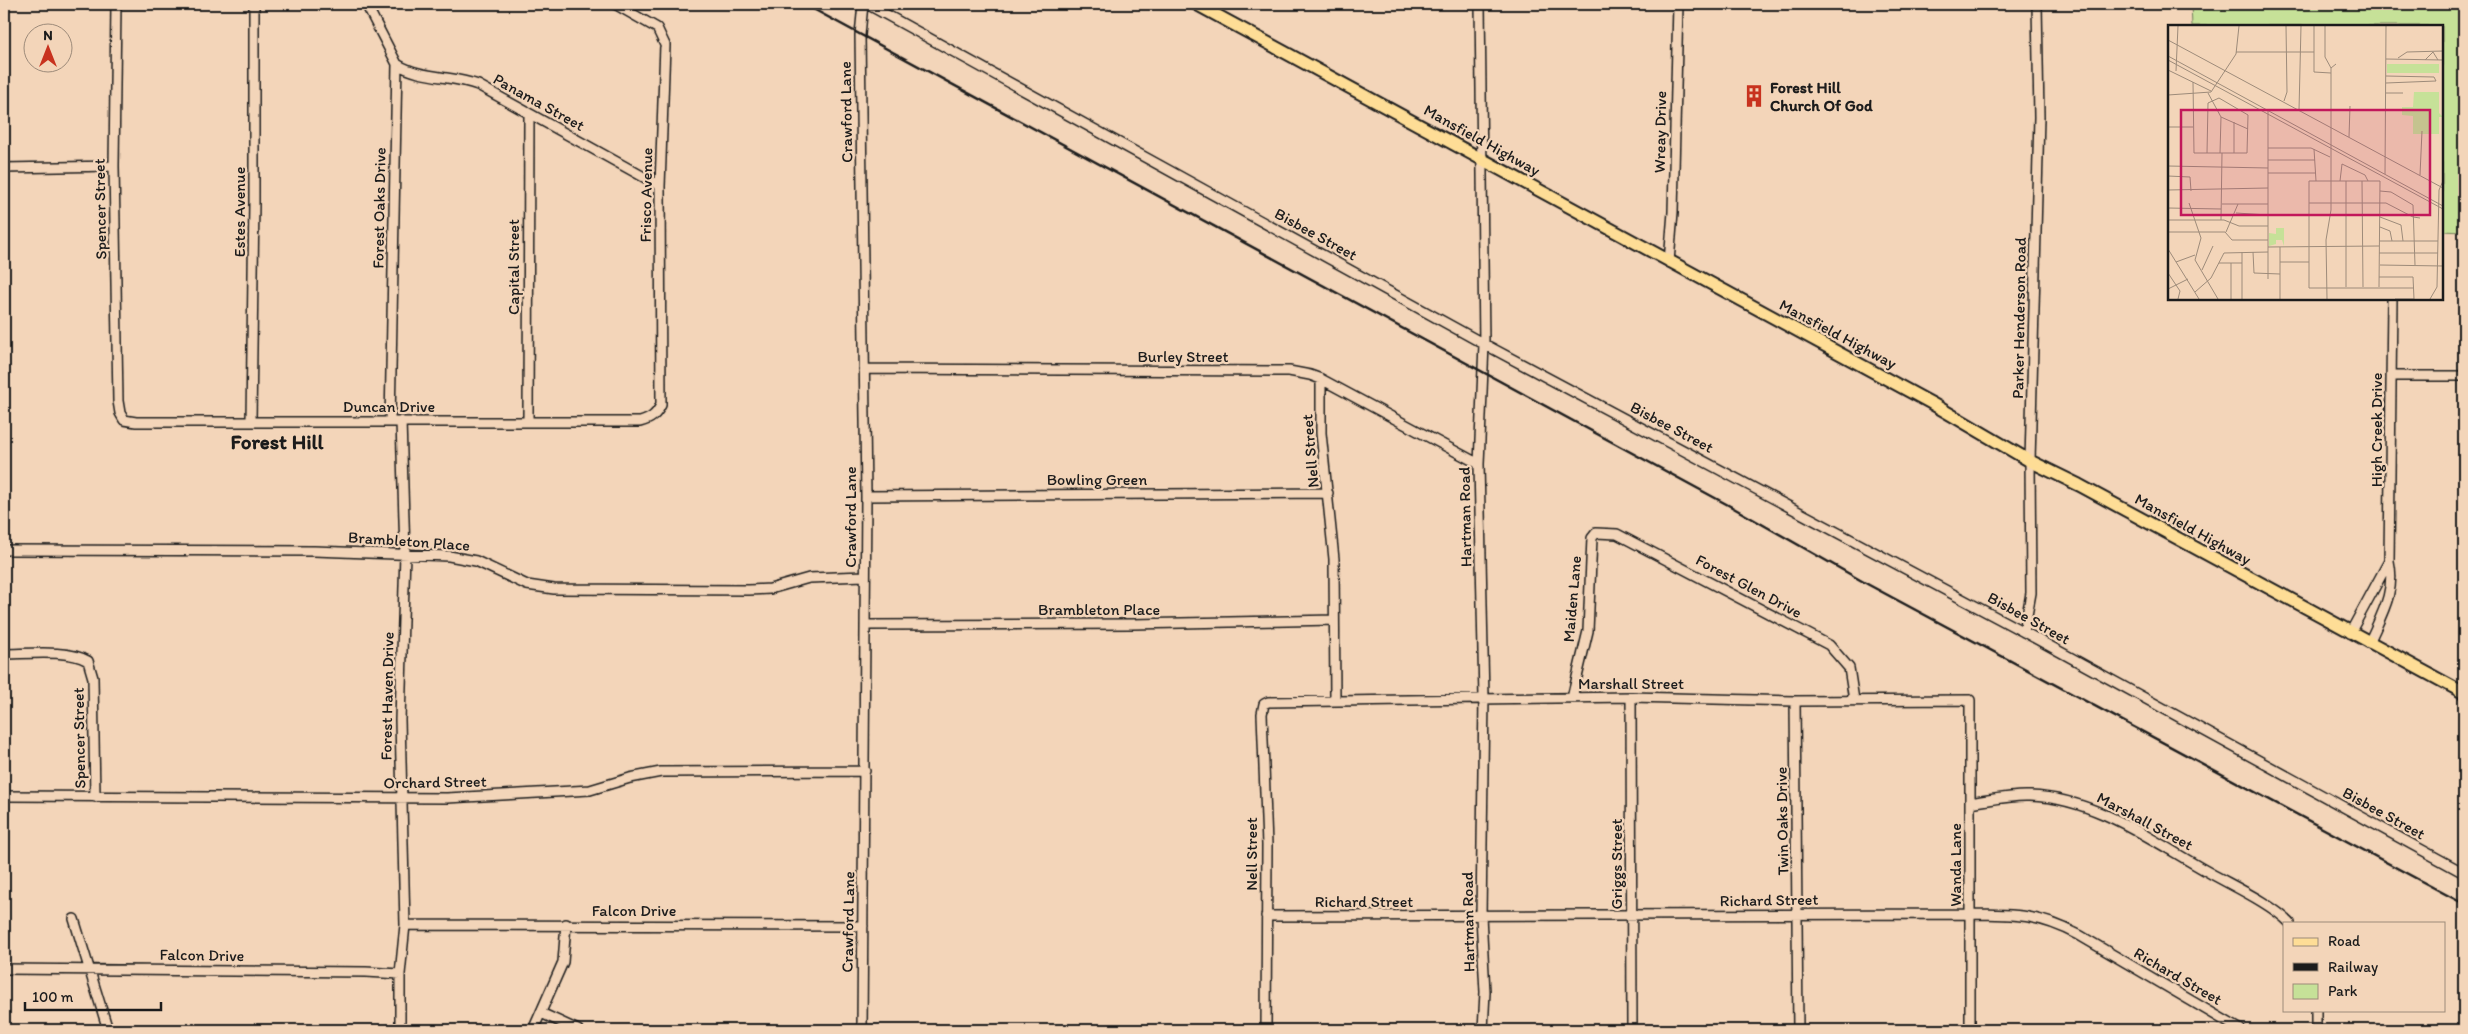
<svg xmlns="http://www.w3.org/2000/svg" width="2468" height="1034" viewBox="0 0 2468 1034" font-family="Itim,sans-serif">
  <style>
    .green { fill: #c6e198; stroke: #717e5a }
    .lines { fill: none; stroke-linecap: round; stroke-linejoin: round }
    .minor-casing { stroke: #1c1c1c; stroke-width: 12 }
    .major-casing { stroke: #1c1c1c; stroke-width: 15 }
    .minor { stroke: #f3d5b9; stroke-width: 9 }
    .major { stroke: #fedd96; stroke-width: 11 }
    .rail { stroke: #1c1c1c; stroke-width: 2.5 }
    .labels { text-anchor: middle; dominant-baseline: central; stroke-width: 4.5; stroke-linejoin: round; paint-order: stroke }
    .poi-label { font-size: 16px; font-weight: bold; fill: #1c1c1c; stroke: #f3d5b9; text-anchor: start }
    .street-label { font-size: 16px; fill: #1c1c1c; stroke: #f3d5b9 }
    .district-label { font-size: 21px; font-weight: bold; fill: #1c1c1c; stroke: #f3d5b9 }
    .inset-road { fill: none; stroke: #9d8b7a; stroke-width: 1 }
    .view { fill: #c2185b; fill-opacity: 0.15; stroke: #c2185b; stroke-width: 2.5 }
    .inset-edge { fill: none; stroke: #1c1c1c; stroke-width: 2.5 }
  </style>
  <rect width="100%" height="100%" fill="#f3d5b9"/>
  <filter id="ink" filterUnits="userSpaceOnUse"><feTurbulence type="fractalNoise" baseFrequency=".02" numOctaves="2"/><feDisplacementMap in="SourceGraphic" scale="10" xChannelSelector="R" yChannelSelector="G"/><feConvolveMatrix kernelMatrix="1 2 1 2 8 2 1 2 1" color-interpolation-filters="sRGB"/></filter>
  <g filter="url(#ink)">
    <path class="green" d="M2191,4H2464V232L2442,231V26H2192Z"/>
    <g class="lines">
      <defs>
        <path id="minor" d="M116,4L114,166L118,401L120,413L124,420L136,422H640C651,419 656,415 661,405L660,186L665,45L657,28L615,4
          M366,4L397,64L390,421
          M867,4L1484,344L2024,632L2464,873
          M1480,4L1484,344L1479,464L1484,698L1481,916L1485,992L1483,1030
          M397,64C421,79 451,75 478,85L660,186
          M4,168L114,166
          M1669,262L1673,212L1678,4
          M864,369L1289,371L1310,375L1321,379L1479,464
          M2391,376H2464
          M1321,379V433L1334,559L1335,700
          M251,421L254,202V4
          M528,421L529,114
          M866,496L1328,493
          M4,550L314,551L449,556L476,561L527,585L554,589L749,590L770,589L809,578L865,576
          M865,625L1133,624L1334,620
          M2024,632L2031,593L2030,461L2039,117L2037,4
          M2350,633L2389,561
          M2369,643C2381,615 2396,593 2389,561L2392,299
          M4,654C27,654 68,649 88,661L93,678L95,797
          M1631,697L1632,1030
          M1572,698L1588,631L1592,538L1596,533L1617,534L1829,645L1849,668L1854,700
          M1795,701L1798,1030
          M4,796L447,798L590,790L630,778L661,772L865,771
          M1970,803C1990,800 2010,795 2030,796C2096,798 2154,842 2210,873C2233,886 2272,904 2290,923
          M1266,916L1971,914C2015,914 2039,914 2079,935L2241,1030
          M74,919L108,1030
          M405,925L863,926
          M4,969L366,972L400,974
          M2316,1010V1030
          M541,1013L578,1030
          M400,1030V974L405,925L400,720L405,553L401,421
          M533,1030L563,962L566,924
          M862,1030L866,496L860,35L863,4
          M1266,1030L1267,845L1262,714L1264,704L1268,702L1631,697L1795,701L1970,700V1030"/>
        <path id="major" d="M1196,4L1931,403L2030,461L2079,485L2464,693"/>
      </defs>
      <use href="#minor" class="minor-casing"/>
      <use href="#major" class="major-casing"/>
      <use href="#minor" class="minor"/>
      <use href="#major" class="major"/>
      <path class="rail" d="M804,4L1730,506L1869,585L2464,904"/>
    </g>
  </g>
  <defs>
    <symbol id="building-bare" viewBox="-9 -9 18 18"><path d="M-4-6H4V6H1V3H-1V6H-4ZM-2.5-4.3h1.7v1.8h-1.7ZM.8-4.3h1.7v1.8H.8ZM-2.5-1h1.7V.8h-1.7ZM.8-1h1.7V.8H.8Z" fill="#c8321e" stroke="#f3d5b9" stroke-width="2.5" paint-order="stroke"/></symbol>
  </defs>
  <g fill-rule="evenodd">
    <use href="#building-bare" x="1738" y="80" width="32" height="32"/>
  </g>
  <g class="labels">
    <g class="poi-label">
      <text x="1770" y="87">Forest Hill<tspan x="1770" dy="18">Church Of God</tspan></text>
    </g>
    <g class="street-label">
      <text transform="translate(539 102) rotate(29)">Panama Street</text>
      <text transform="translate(846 112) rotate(-91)">Crawford Lane</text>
      <text transform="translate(1660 132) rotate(-89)">Wreay Drive</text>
      <text transform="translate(1482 140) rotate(29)">Mansfield Highway</text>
      <text transform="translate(646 195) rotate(-89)">Frisco Avenue</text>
      <text transform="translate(379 208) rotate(-89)">Forest Oaks Drive</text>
      <text transform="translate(100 209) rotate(-91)">Spencer Street</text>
      <text transform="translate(239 212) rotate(-90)">Estes Avenue</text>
      <text transform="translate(1316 234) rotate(29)">Bisbee Street</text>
      <text transform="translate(513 267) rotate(-90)">Capital Street</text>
      <text transform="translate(2019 318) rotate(-89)">Parker Henderson Road</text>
      <text transform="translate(1838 334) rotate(28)">Mansfield Highway</text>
      <text x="1183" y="356">Burley Street</text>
      <text x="389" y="406">Duncan Drive</text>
      <text transform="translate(1672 427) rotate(28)">Bisbee Street</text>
      <text transform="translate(2376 430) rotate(-90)">High Creek Drive</text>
      <text transform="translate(1310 451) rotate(-95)">Nell Street</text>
      <text x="1097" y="479">Bowling Green</text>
      <text transform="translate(850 517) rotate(-90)">Crawford Lane</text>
      <text transform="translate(1465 517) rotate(-91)">Hartman Road</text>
      <text transform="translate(2193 529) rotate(29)">Mansfield Highway</text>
      <text transform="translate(409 541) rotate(4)">Brambleton Place</text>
      <text transform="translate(1749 586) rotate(28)">Forest Glen Drive</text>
      <text transform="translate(1572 599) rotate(-85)">Maiden Lane</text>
      <text x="1099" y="609">Brambleton Place</text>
      <text transform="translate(2029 618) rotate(29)">Bisbee Street</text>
      <text x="1631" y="683">Marshall Street</text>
      <text transform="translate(387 696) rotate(-89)">Forest Haven Drive</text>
      <text transform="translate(79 738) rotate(-91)">Spencer Street</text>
      <text transform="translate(435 782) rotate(-1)">Orchard Street</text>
      <text transform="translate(2384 813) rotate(29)">Bisbee Street</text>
      <text transform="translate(1782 821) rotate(-91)">Twin Oaks Drive</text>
      <text transform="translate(2145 821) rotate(28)">Marshall Street</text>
      <text transform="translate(1251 854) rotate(-90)">Nell Street</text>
      <text transform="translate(1616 864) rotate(-90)">Griggs Street</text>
      <text transform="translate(1955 865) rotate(-90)">Wanda Lane</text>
      <text transform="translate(1769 900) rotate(-1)">Richard Street</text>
      <text x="1364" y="901">Richard Street</text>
      <text x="634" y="910">Falcon Drive</text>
      <text transform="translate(848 922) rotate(-89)">Crawford Lane</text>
      <text transform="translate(1468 922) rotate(-91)">Hartman Road</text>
      <text transform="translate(202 955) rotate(1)">Falcon Drive</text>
      <text transform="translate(2178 976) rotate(30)">Richard Street</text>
    </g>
    <g class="district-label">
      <text x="277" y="441">Forest Hill</text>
    </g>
  </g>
  <g transform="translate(2168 25)">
    <rect width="275" height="275" fill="#f3d5b9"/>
    <path d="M219,39H271V48H219ZM246,67H271V88L275,92H271V109H245V91L234,90V82H245ZM108,203H116V221L114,215H108V219L101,221V208L108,209Z" fill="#c6e198"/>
    <path class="inset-road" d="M146,1V47L163,48M157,1V32L163,43M275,8V26M0,15L275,163M68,27H146M0,31L275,181M230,33L239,27L275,26M218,34L275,35M0,35L275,184M257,35L265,27L270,35M0,45L43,66M8,46L10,1M218,51L266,52L268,56L218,58M25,57L26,128H79L80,90L51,73L40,78L39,128M40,68L53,92L52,128M218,68H235M0,70L43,67L68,29L71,1M116,76L119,67L118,1M131,85L133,1M100,86V254M53,92L80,104M0,102H25M181,112L182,81M100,123H143L162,132M146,124L148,156M66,128V97M100,135H147M0,141L100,143M100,148H148M217,149L218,1M252,150L254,106M0,151L22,152L23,166M172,156L174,139L197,150L200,156M178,156V262M194,156L195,262M0,165L100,163M212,166L223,167L245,180L247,240M21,178L33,213L27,235L50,274M141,178H218L245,192L252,193M54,179H100M0,183L53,184M68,188L100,190M212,192L233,200L235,216M0,195H56L71,201H100M53,195L54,128M212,202L222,206L224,216M0,207H57M57,207L64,215H100M58,207L70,179M212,216H270M100,222L211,221M112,222V274M0,224L31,274M85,227L86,248L112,249M211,228H270M8,237L27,230M112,237H141M51,238H74M212,240L275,241M34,245L45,221M0,248L12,266L10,274M211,252H245L246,274M211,262L212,156H141V263H246M0,264L20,254M27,267L43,253L56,228L100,227M63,274V238M74,274V227M159,274L158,215L163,185V43L168,39M227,274H246M262,274L269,262L271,165L275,156"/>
    <path class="view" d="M13,85H262V190H13Z"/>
    <rect width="275" height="275" class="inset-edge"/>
  </g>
  <rect width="2468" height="1034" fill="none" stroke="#f3d5b9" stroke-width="20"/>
  <rect x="10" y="10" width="2448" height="1014" fill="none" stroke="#1c1c1c" stroke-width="2" filter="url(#ink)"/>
  <rect x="2283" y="922" width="162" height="90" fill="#f3d5b9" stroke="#9d8b7a"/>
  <rect x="2293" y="938" width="25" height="8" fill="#fedd96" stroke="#9d8b7a"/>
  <text x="2328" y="946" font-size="15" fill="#1c1c1c">Road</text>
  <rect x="2293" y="963" width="25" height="8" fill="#1c1c1c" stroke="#9d8b7a"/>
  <text x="2328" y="972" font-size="15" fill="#1c1c1c">Railway</text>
  <rect x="2293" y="984" width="25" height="15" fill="#c6e198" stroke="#9d8b7a"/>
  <text x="2328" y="996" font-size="15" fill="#1c1c1c">Park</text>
  <g transform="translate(48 48)"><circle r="24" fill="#f3d5b9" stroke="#9d8b7a"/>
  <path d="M0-4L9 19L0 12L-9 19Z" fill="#c8321e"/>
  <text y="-8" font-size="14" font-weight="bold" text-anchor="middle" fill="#1c1c1c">N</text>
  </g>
  <path d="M25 1002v8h136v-8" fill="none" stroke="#1c1c1c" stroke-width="2.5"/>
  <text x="32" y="1002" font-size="15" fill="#1c1c1c" stroke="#f3d5b9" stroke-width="4" paint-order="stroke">100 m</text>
</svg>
